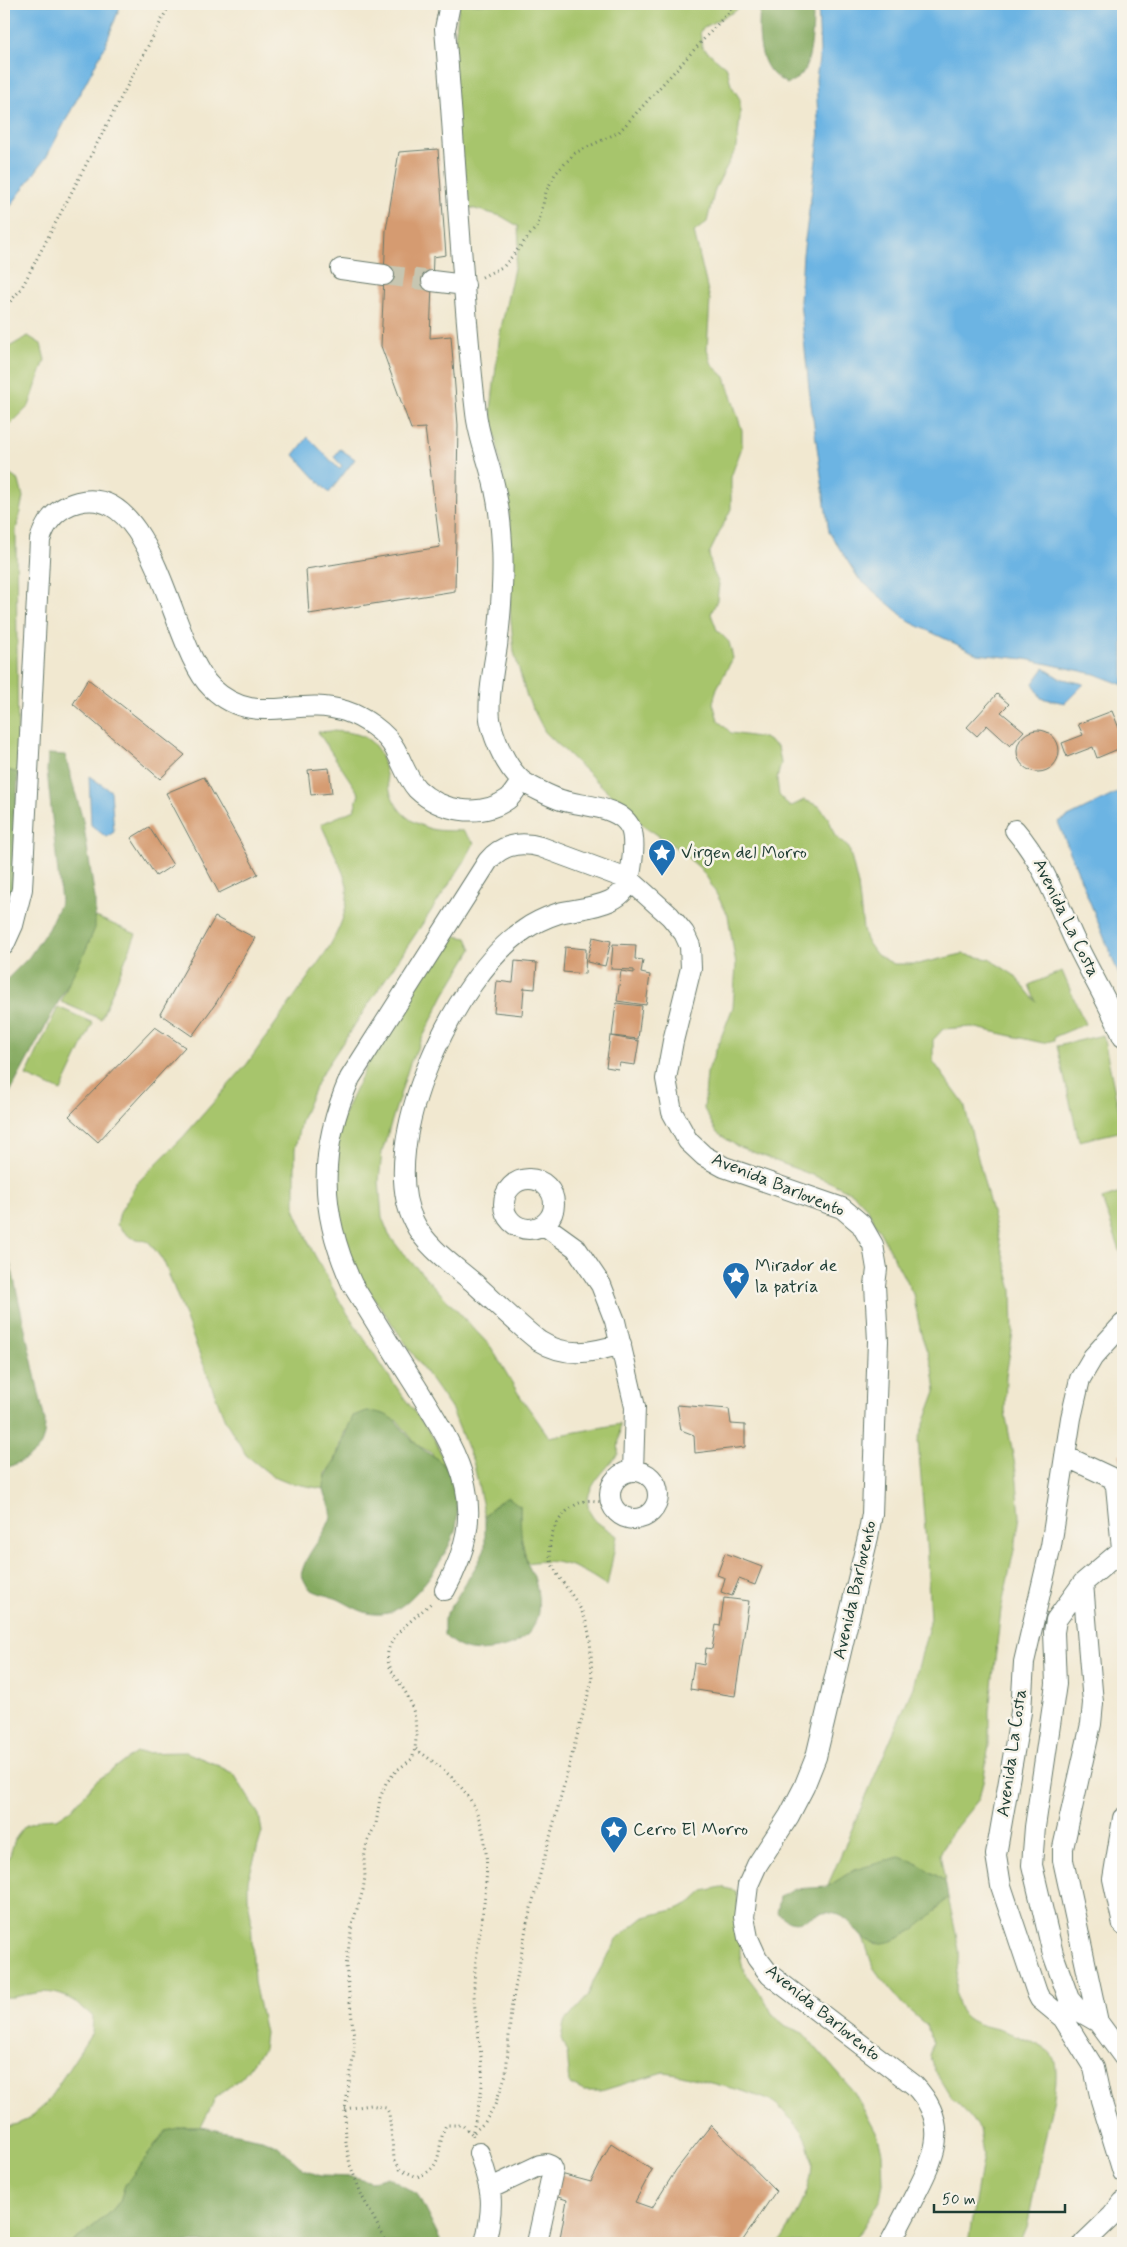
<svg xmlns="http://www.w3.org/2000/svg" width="1127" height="2247" viewBox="0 0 1127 2247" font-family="Mynerve,sans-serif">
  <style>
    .green { fill: #a7c56c; stroke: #638150 }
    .forest { fill: #85aa60; stroke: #52744a }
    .water { fill: #6cb4e3; stroke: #46788c }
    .building { fill: #d59b71 }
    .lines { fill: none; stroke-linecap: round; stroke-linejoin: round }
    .minor-tunnel { stroke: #c7c6b1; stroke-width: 20; stroke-dasharray: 20 10; stroke-linecap: butt }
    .minor-casing { stroke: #68796b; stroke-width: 22 }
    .path { stroke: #68796b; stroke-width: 3; stroke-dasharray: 1 4; stroke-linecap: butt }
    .minor { stroke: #fff; stroke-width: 20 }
    .labels { text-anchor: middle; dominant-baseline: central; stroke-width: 5; stroke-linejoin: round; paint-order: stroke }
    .poi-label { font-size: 18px; fill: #1f3d34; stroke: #f7f3e8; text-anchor: start }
    .street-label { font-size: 18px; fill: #1f3d34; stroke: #f7f3e8 }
  </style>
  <rect width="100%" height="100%" fill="#f7f3e8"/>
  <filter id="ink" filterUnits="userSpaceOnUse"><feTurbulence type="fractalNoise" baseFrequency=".02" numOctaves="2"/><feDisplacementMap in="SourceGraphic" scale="10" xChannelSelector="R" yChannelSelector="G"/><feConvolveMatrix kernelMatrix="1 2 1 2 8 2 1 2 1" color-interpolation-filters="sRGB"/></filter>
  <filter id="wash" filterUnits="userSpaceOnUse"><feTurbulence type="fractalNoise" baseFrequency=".0096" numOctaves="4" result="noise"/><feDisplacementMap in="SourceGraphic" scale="20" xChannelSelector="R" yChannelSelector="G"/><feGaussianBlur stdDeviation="1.12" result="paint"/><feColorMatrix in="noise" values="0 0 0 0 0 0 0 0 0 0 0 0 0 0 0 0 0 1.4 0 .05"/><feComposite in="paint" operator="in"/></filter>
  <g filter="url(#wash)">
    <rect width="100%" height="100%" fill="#f1e8d0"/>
    <path class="green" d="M459,4H746C731,15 714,20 700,31L702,47L727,68L731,85L740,99V117L737,147L715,189L707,222L694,232L710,300L707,349L712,365L725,377L742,430V447L731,477V509L709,554L712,569L719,584L717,600L711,614L717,630L729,642L733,658L717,688L713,703L718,720L731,733L764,738L778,747L781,763L777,779L779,795L790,807L804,800L819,806L829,819L835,836L849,848L858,885L863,929L866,940L877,955L894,964H918L962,954L989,959L1014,975L1036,1002L1029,985L1062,971L1085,1024L1054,1037V1040L1043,1043L972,1027L943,1029L933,1040V1061L964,1104L1012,1290L1013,1333L1006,1376L1005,1412L1016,1471L1020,1516L1016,1541L1001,1610L989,1711V1745L984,1777L979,1799L949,1836L940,1854L945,1881L913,1861L854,1870L827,1887L913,1687L930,1622L927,1556L918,1440L936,1391L933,1369L921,1334L913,1294L867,1208L854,1194L830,1182L737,1146L717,1133L704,1109L707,1073L733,1007L736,965L728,915L708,879L700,868L675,847L643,825L567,753L545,732L527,697L514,652L510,611L509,512L491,410L500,333L519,245L518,226L501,216L453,203L444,134Z
      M28,336L41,344L45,360L29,406L4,431V350Z
      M4,470L19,481L23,497L16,531L18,773L4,769Z
      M332,731C343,732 356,732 366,738C399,758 371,809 428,828C438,832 452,830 463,831L474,843L464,862L319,1078L301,1120L295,1149V1211L312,1250L342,1305L392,1381L435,1440L451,1476L441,1463L430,1452L417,1445L397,1420L345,1431L335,1460L326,1473L324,1489L291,1483L271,1475L246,1455L225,1420L164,1262L149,1242L130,1237L117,1225L120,1212L138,1182L184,1136L247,1064L328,949C339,930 349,909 347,886C345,873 327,838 321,824L354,810L359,794L318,732Z
      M96,917L136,934L101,1019L61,1002Z
      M450,935L467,938L472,949L444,995L410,1063L382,1152L379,1181L382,1217L389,1235L401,1251L491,1347L518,1393L549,1437L620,1424L618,1454C604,1473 572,1497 597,1522C603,1527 611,1531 617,1536L607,1586C581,1568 560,1557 527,1563L520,1531V1506L494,1505L485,1517L474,1465L452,1410L358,1275L331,1221L335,1137L347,1107L378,1042Z
      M58,1007L93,1023L61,1091L26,1076Z
      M1103,1035L1123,1131L1079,1141L1057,1046Z
      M1123,1192V1259L1102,1199Z
      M186,1752L215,1764L234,1774L259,1815L262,1832L248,1880V1900L251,1917L254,1982L265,2033L263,2049L242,2077L216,2097L201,2127H182L155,2144L148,2158L125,2185L120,2201L110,2213L72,2243H4V2127L17,2124L32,2116L45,2105L92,2033L93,2017C75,1999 57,1988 31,1994C21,1995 14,1998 4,1997V1864L10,1855L15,1839L25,1826L40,1819L57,1818L72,1809L95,1782L136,1753Z
      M721,1887L736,1891L740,1923V1955L744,1972L765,2000L773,2015L786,2026L803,2033L854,2092L878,2136L882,2153L883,2184L880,2199L863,2228L850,2243H779C804,2205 832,2158 791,2119C785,2114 778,2104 771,2101C742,2089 708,2083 678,2074L663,2072L601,2091H584L570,2084L567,2053L561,2038L564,2023L588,1996L594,1980L618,1938L644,1917L677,1909L692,1902L704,1891Z
      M948,1897C952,1915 956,1933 959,1950C961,1971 949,1995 963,2014C971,2024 986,2026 997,2029C1008,2032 1047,2046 1052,2055C1061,2069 1053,2104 1049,2119L1027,2227L1020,2243H968L983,2155L979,2129L966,2112L950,2096L936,2073L929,2056L933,2042L926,2025L904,2006L881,1978L873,1967L863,1937L877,1944L936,1911Z"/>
    <path class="forest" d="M760,4H813C813,22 813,61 801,75C798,79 791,81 787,84C782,80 775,77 771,72C756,53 759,26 760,4Z
      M48,754L65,755L83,821L95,899V928L84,954L7,1098L4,1118V982L29,957L48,929L61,901L47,771Z
      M4,769L18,773L17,812L21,893L4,938Z
      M4,1241L13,1274L45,1421C45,1454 31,1457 4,1469Z
      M367,1411C399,1414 395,1424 415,1443C427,1455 443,1458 451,1476C456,1489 458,1508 457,1522C454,1548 414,1606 388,1613C368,1618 354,1607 338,1599C330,1596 315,1593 309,1588C306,1585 304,1579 301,1575C307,1550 321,1542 330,1520C335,1508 324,1498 324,1487C324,1475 331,1469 336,1459C342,1445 346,1430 353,1416Z
      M508,1497L520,1506C520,1525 521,1545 527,1563C529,1568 532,1572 534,1577C545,1614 537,1642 496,1649C474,1653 460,1651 444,1635V1618L478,1563L485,1548V1517L494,1505Z
      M899,1857L913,1861L945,1881L948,1897C931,1917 888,1960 861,1936C854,1928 846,1915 835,1914C831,1913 827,1912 823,1913C812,1914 803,1925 790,1921C786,1920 781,1915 777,1913L780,1897L793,1889L827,1887L854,1870Z
      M182,2127H201L262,2139L278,2146L304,2170L321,2176L355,2177L371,2182L387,2177L417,2194L440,2240V2243H72L110,2213L120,2201L125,2185L166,2131Z"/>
    <path class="water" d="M4,4H121L105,46L47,156L4,215Z
      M818,4H1123V685L1095,674L1025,659L977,654L910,622L859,579L829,532L810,397L800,302L803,254L819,139L816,79L820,52Z
      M308,437L339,469L342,466L334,457L340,449L355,459L329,493L294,455Z
      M1044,668L1059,678L1084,684L1065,703L1041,698L1033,683Z
      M89,776L111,791L114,832L106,837L91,825Z
      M1123,790V985L1058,822Z"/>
    <g id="blocks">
      <path class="building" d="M438,149L446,255L433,257L430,338L451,336L458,425L455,591L309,614L306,569L440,547L425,428L411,429L381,346L386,230L399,152Z
        M88,679L185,755L160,779L73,704Z
        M997,694L1009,704L1001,712L1024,731L1010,746L987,725L977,736L967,727Z
        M1112,711L1123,738V747L1097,758L1093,747L1067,757L1062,743L1083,735L1078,724Z
        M1017 751a21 21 0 1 1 42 0a21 21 0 1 1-42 0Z
        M329,768L332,793L311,795L308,770Z
        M204,777L258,874L219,893L166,793Z
        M149,827L173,865L156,876L131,838Z
        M215,917L255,938L216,1003L192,1036L160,1014Z
        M593,937L611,941L605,966L587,962Z
        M613,944L636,945L635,959L643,960L641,973L650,975L646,1005L617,1001L621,971L634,973V970L611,969Z
        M565,947L586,949L585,974L563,972Z
        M515,961L537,963L535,989L524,988L522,1015L494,1012L497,981L513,983Z
        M616,1003L642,1006L638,1039L612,1036Z
        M155,1027L185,1047L98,1142L69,1116Z
        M610,1036L639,1041L635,1065L620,1063L618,1069L606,1067Z
        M677,1405L729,1409L731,1424L745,1425V1447L695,1453L694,1435L681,1430Z
        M1119,1454H1123V1467Z
        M725,1553L762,1567L755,1585L739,1579L732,1596L721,1592L725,1578L717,1575Z
        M724,1598L749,1601L735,1696L690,1689L694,1663L704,1665L706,1648L712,1649L716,1625L720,1626Z
        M711,2125L776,2191L741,2243H559L567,2200L549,2194L553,2172L591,2182L611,2143L652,2170L635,2202L652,2208L676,2170Z"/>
    </g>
  </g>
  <g filter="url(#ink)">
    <use href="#blocks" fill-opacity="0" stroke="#68796b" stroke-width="1"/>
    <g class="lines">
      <path class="minor-tunnel" d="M384,275L432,281"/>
      <defs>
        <path id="minor" d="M450,4L445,29C456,157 461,286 476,413C479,440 490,464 495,489C499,507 501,526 502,544C504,578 501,612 497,646C494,665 486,706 491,724C495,741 506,766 520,779C526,785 552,797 561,800C583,807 621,805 631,829C636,842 632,862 630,876C626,907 583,907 559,913C547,917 535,922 524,930C456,975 375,1144 414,1222C426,1247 453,1265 474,1283C495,1302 516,1323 539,1341C566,1358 592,1353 621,1344
          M341,269L384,275
          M432,281L465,285
          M1015,830C1041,860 1054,894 1070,930C1086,967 1108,1000 1123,1037
          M4,945L13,925L22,889L40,540C46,520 59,507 78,502C156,482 171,651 212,688C255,729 296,695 345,711C363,717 386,732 395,749C402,762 407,778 417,789C440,811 480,819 508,799C513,795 517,787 522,781
          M504 1204a25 25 0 1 1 50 0a25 25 0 1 1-50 0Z
          M544,1225L576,1248L601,1285L615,1321L635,1407L633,1471
          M1123,1324L1093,1357L1080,1379L1071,1418L1051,1546L1024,1662L1021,1712L996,1855L1001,1886L1037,1993L1040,1999L1063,2018L1094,2068L1101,2100L1123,2172
          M1065,1456L1112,1478L1116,1486L1123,1559
          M610 1495a24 24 0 1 1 48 0a24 24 0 1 1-48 0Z
          M1122,1550L1083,1583L1056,1620L1054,1632L1056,1684L1035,1827L1032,1865L1053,1954L1069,1999L1079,2011L1098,2022L1123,2056
          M1083,1583L1093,1703L1091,1724L1063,1848V1860L1098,2022
          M445,1590C491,1506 462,1461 417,1388C395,1354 374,1319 352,1284C319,1212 318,1151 350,1078L488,861C501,845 520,841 541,847L630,880L670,916L684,933L690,946L691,968L673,1041L666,1079L672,1112L688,1141L704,1156L724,1167L842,1208L861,1224L873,1245L877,1269L875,1285L878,1341L872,1514L868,1537L816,1757L804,1787L789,1816L757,1865L748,1885L744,1917L748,1938L757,1958L770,1975L914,2085C949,2122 937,2152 917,2191C908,2209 899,2226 890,2243
          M1123,1818L1113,1879L1123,1925
          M479,2153C492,2191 495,2203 485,2243
          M491,2188L540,2165L546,2164L551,2166L553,2170L537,2243
          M1084,2243L1112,2216L1123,2202"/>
      </defs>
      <use href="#minor" class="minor-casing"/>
      <path class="path" d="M482,277L504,266L538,225L546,192L555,174L575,153L619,132L736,4
        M4,309L21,289L170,4
        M345,2109L371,2105L386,2108L389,2113L394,2158L400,2169L417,2177C446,2167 435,2148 446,2125H462L472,2134C476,2118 480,2102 482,2085C484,2055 474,2022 474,1991C474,1931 501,1869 476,1811C464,1783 439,1766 416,1749
        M473,2136L472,2134L485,2122L495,2105L506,2074L511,2010L527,1923L592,1680C591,1661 592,1637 585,1619C578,1599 561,1584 553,1566C542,1541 559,1508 585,1501C593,1499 604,1503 612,1504
        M387,2243L362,2196L350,2165L346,2144L345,2109L355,2046L346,1966L352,1925L363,1890L365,1877L364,1859L367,1842L376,1824L380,1798L386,1783L396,1771L412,1759C419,1740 417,1713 407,1695C398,1678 378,1662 393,1640C401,1627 421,1613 432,1602"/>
      <use href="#minor" class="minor"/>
    </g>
  </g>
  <defs>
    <symbol id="sight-pin" viewBox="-11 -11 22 30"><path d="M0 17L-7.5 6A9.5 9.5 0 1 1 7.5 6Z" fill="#1f6fb2" stroke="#f7f3e8"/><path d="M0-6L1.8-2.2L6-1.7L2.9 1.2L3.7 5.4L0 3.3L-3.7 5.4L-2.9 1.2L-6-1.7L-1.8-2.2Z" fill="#fff"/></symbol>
  </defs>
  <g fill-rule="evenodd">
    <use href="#sight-pin" x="646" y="837" width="32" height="43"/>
    <use href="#sight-pin" x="720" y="1260" width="32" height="43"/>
    <use href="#sight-pin" x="598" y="1814" width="32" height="43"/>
  </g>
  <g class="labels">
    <g class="poi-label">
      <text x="681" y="853">Virgen del Morro</text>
      <text x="755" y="1266">Mirador de<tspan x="755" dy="21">la patria</tspan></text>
      <text x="633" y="1830">Cerro El Morro</text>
    </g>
    <g class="street-label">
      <text transform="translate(1066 918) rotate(64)">Avenida La Costa</text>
      <text transform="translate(778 1185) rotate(22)">Avenida Barlovento</text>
      <text transform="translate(855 1590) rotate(-77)">Avenida Barlovento</text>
      <text transform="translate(1012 1753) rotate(-82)">Avenida La Costa</text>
      <text transform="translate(823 2013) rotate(39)">Avenida Barlovento</text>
    </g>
  </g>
  <rect width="1127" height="2247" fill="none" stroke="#f7f3e8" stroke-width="20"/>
  <path d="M934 2204v8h131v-8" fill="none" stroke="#1f3d34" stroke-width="2.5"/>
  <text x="942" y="2204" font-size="15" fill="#1f3d34" stroke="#f7f3e8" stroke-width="4" paint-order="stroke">50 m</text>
</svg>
